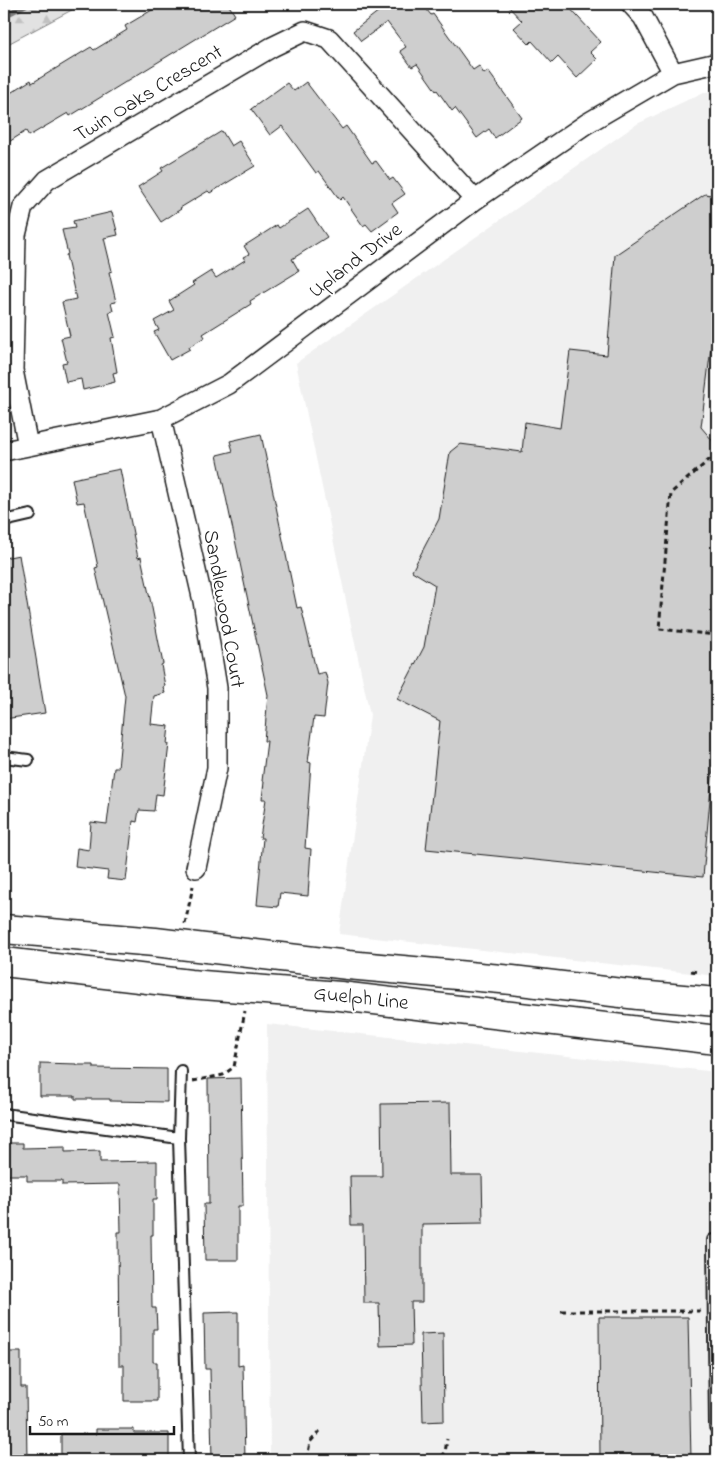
<svg xmlns="http://www.w3.org/2000/svg" width="721" height="1464" viewBox="0 0 721 1464" font-family="'Indie Flower',sans-serif">
  <style>
    .built { fill: #f0f0f0 }
    .forest { fill: url(#forest-firs); stroke: #7f7f7f }
    .lines { fill: none; stroke-linecap: round; stroke-linejoin: round }
    .stream { stroke: #7a7a7a; stroke-width: 5.5 }
    .building { fill: #cecece; stroke: #1c1c1c }
    .service-casing { stroke: #1c1c1c; stroke-width: 14 }
    .minor-casing { stroke: #1c1c1c; stroke-width: 22 }
    .secondary-casing { stroke: #1c1c1c; stroke-width: 31 }
    .path { stroke: #1c1c1c; stroke-width: 3; stroke-dasharray: 5 4; stroke-linecap: butt }
    .service { stroke: #fff; stroke-width: 10 }
    .minor { stroke: #fff; stroke-width: 19 }
    .secondary { stroke: #fff; stroke-width: 28 }
    .labels { text-anchor: middle; dominant-baseline: central; stroke-width: 4; stroke-linejoin: round; paint-order: stroke }
    .street-label { font-size: 21px; fill: #1c1c1c; stroke: #fff }
  </style>
  <defs>
    <pattern id="forest-firs" width="22" height="20" patternUnits="userSpaceOnUse" patternTransform="scale(1.25)"><rect width="22" height="20" fill="#e2e2e2"/><path d="M5 1l3.5 6h-7zM16 11l3.5 6h-7z" fill="#c1c1c1"/></pattern>
  </defs>
  <rect width="100%" height="100%" fill="#fff"/>
  <filter id="ink" filterUnits="userSpaceOnUse"><feTurbulence type="fractalNoise" baseFrequency=".02" numOctaves="2"/><feDisplacementMap in="SourceGraphic" scale="10" xChannelSelector="R" yChannelSelector="G"/><feConvolveMatrix kernelMatrix="1 2 1 2 8 2 1 2 1" color-interpolation-filters="sRGB"/></filter>
  <g filter="url(#ink)">
    <path class="built" d="M717,91V976L339,934L370,715L296,363L637,124L704,92Z
      M267,1024L717,1072V1460H270Z"/>
    <path class="forest" d="M4,4H83L4,46Z"/>
    <g class="lines">
      <path class="stream" d="M4,16L27,4"/>
    </g>
    <path class="building" d="M162,4H228L235,15L70,116L68,113L29,136L26,131L4,145V97L31,80L32,83L91,47L94,50L127,30L125,26Z
      M388,4H422L431,15L433,14L473,70L479,66L484,74L488,71L522,118L495,138L489,129L477,138L455,108L452,111L437,90L436,91L417,64L412,67L400,51L406,47L387,22L361,41L353,31Z
      M506,4H566L601,42L590,52L597,59L577,78L558,57L552,63L532,41L529,44L514,28L522,21Z
      M306,82L342,129L346,126L372,163L376,161L390,180L393,178L405,194L392,203L398,212L372,231L366,224L363,226L343,197L340,200L319,171L316,173L282,126L270,135L251,109L287,83L294,91Z
      M222,131L231,146L239,141L255,166L210,193L208,191L180,208L181,209L161,222L138,187L163,171L161,168Z
      M705,194L717,196V300L701,427L717,446V722L703,877L426,849L440,721L397,699L424,647L435,585L412,571L439,519L450,452L460,444L522,452L525,422L560,428L570,351L607,355L615,255Z
      M308,209L327,237L292,259L299,271L250,301L251,304L203,334L205,337L189,347L190,349L170,360L154,332L159,330L154,321L174,310L169,301L194,285L192,283L211,271L216,278L245,260L243,257L249,254L244,246L277,225L279,228Z
      M112,212L118,235L104,238L112,271L109,272L116,302L111,303L113,311L109,312L115,337L111,338L117,372L113,373L115,382L83,390L81,379L66,382L62,363L67,362L61,338L70,336L62,302L76,299L66,255L68,254L62,230L75,228L73,221Z
      M261,434L297,608L301,607L317,674L325,672L328,683L324,718L314,717L308,762L311,763L305,848L311,849L308,896L280,893L278,907L257,905L263,838H260L266,799H262L264,782L262,781L267,741H264L268,695L217,455L233,451L230,441Z
      M120,469L138,558L141,557L152,608L163,664L161,665L165,686L163,687L165,693L154,696L151,724L169,726L167,744H169L163,795L156,794L154,811L139,810L137,822L133,821L126,881L107,879L108,871L75,867L77,848L89,850L91,822L107,824L114,768H118L125,696L95,568L98,567L84,502L77,503L72,479Z
      M19,555L45,713L4,719V558Z
      M40,1063L77,1064V1065H94V1068L167,1069V1102L110,1101V1099H75V1096H40Z
      M241,1078L243,1206H238V1260H205L204,1204H209L208,1079Z
      M450,1103L451,1175H482L483,1223L422,1224V1302H411L412,1345L380,1346L379,1303H364L363,1225H351L350,1176H382L381,1104Z
      M4,1143H23V1148L65,1147V1152L100,1151V1162L157,1161V1199H153V1235H151L152,1308H156L157,1329H153V1362H157V1401H124V1365H119L118,1232H121L120,1184L62,1185V1181H27V1175H4Z
      M238,1312V1366L243,1365L245,1460H212L210,1369H205L204,1313Z
      M599,1317H688L691,1460H600Z
      M443,1333L444,1421L423,1422L421,1334Z
      M4,1352H21V1387H26L27,1460H4Z
      M96,1429H134V1433H169V1460H61V1434H96Z"/>
    <g class="lines">
      <defs>
        <path id="service" d="M4,521L30,515
          M4,757L28,760
          M181,1071L179,1138L189,1460
          M4,1114L179,1138
          M713,1240L715,1427"/>
        <path id="minor" d="M631,4L643,17L673,73
          M161,419L203,601L217,688V768L196,868
          M28,446L13,370L16,235L23,207L47,180L272,47L305,31L329,39L475,200
          M4,451L161,419L229,384L475,200L586,124L673,73L717,63"/>
        <path id="secondary" d="M4,929L155,942L348,965L512,980L638,995L717,1002
          M4,962L190,984L340,996L717,1040"/>
      </defs>
      <use href="#service" class="service-casing"/>
      <use href="#minor" class="minor-casing"/>
      <use href="#secondary" class="secondary-casing"/>
      <path class="path" d="M717,453L671,493L659,629L717,635
        M185,924L193,886
        M691,971L698,972
        M193,1081L223,1075L234,1067L245,1011
        M561,1311H700
        M307,1459L440,1458L445,1453L447,1439
        M307,1459L310,1442L320,1431"/>
      <use href="#service" class="service"/>
      <use href="#minor" class="minor"/>
      <use href="#secondary" class="secondary"/>
    </g>
  </g>
  <g class="labels">
    <g class="street-label">
      <text transform="translate(149 94) rotate(-31)">Twin Oaks Crescent</text>
      <text transform="translate(356 261) rotate(-37)">Upland Drive</text>
      <text transform="translate(223 609) rotate(80)">Sandlewood Court</text>
      <text transform="translate(361 999) rotate(6)">Guelph Line</text>
    </g>
  </g>
  <rect width="721" height="1464" fill="none" stroke="#fff" stroke-width="20"/>
  <rect x="10" y="10" width="701" height="1444" fill="none" stroke="#1c1c1c" stroke-width="2" filter="url(#ink)"/>
  <path d="M30 1426v8h144v-8" fill="none" stroke="#1c1c1c" stroke-width="2.5"/>
  <text x="38" y="1426" font-size="15" fill="#1c1c1c" stroke="#ffffff" stroke-width="4" paint-order="stroke">50 m</text>
</svg>
